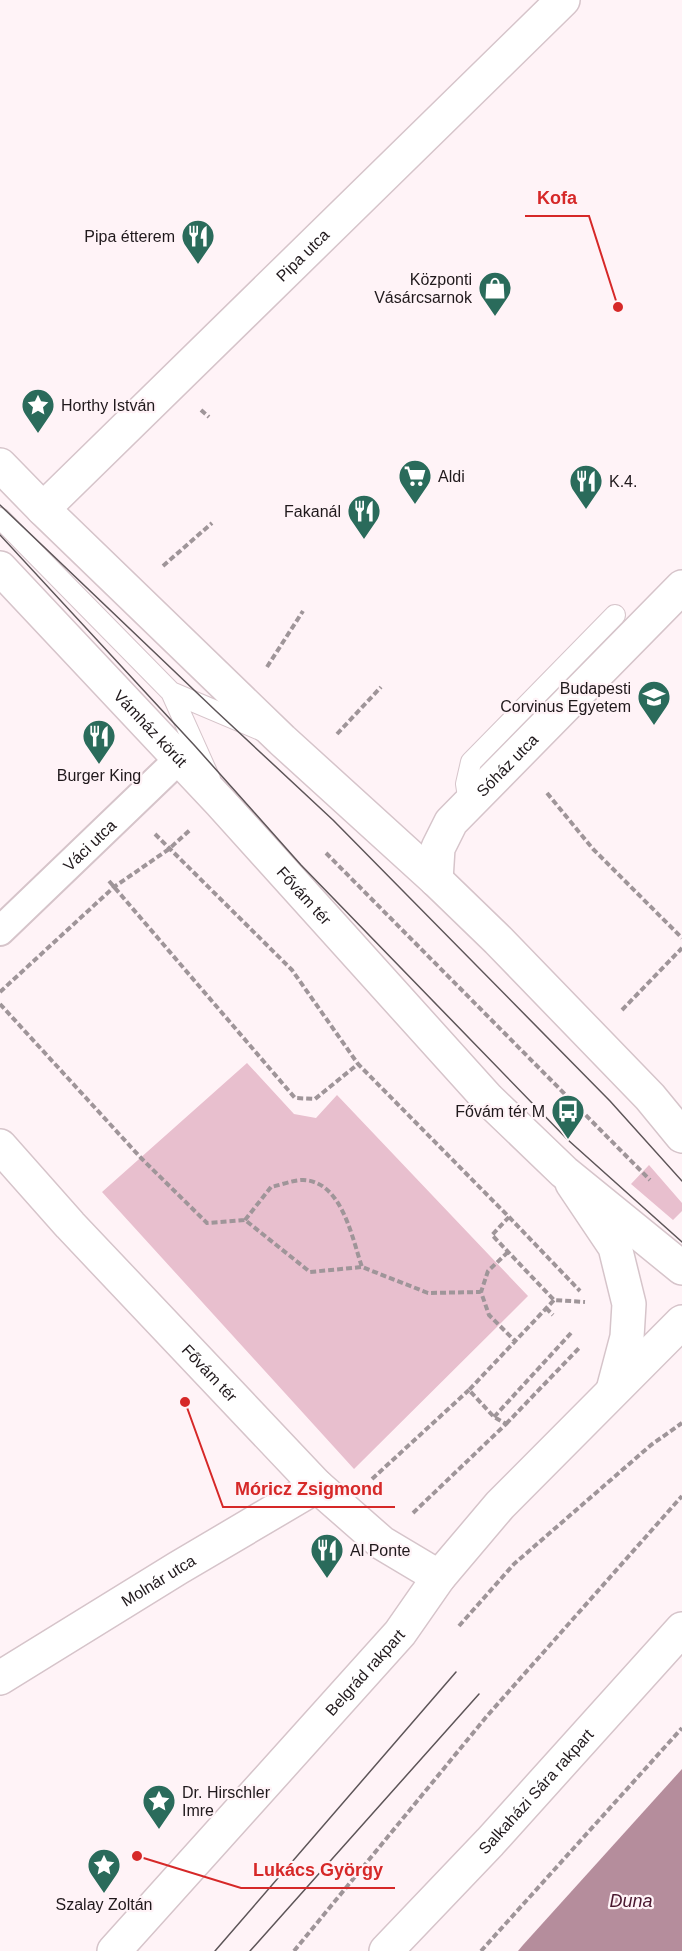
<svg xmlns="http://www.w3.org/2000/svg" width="682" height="1951" viewBox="0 0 682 1951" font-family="Helvetica,sans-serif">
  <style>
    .green { fill: #e8bfce }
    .water { fill: #b58d9c }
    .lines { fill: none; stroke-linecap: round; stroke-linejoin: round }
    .service-casing { stroke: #d6c4ca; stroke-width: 22 }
    .pedestrian-casing { stroke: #d6c4ca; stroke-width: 32 }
    .minor-casing { stroke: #d6c4ca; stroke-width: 36 }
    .secondary-casing { stroke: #d6c4ca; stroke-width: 36 }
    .path { stroke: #9f9599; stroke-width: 4; stroke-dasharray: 6 3; stroke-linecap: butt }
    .service { stroke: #fff; stroke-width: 20 }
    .pedestrian { stroke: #fff; stroke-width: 28 }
    .minor { stroke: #fff; stroke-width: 33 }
    .secondary { stroke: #fff; stroke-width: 33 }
    .tram { stroke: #5d5558; stroke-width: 1.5 }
    .labels { text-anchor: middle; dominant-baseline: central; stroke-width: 4.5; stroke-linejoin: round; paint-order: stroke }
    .poi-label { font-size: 16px; fill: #20191c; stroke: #fff3f7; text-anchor: end }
    .street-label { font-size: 16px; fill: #20191c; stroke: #fff3f7 }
    .water-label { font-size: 18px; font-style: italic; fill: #4a172f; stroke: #fff3f7 }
    .leader { fill: none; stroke: #d62828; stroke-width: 2 }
    .callout-dot { fill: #d62828; stroke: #fff3f7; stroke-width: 2 }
    .callout-label { font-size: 18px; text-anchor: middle; font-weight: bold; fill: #d62828; stroke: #fff3f7; stroke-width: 4.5; stroke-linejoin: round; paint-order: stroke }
  </style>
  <rect width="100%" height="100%" fill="#fff3f7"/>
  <path class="green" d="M247,1063L294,1114L316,1118L337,1095L528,1296L354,1469L102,1192Z
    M649,1165L682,1203V1211L673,1220L631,1184Z"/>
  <path class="water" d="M682,1769V1951H518L523,1945Z"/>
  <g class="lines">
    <defs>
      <path id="service" d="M0,518L171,692L210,779
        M171,692L263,731
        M469,803L466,784L471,762L615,615"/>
      <g id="pedestrian">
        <path id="s1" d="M0,931L179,759"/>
      </g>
      <g id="minor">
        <path id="s2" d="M43,509L563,0"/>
        <path id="s3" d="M436,880L438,848L451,822L682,587"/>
        <path id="s4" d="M0,1146L70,1225L317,1486L382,1543L439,1577"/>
        <path d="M572,1183L615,1247L629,1304L627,1337L613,1390"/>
        <path id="s5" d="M0,1678L178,1568L317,1486"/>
        <path id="s6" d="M114,1951L400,1633L439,1577L500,1505L682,1322"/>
      </g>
      <g id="secondary">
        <path d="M0,465L43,509L282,740L436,880L498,940L650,1097L682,1136"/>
        <path id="s7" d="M0,568L220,802L488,1099L564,1172L682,1268"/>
        <path id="s8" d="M386,1951L490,1842L682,1629"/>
      </g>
    </defs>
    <use href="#service" class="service-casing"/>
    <use href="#pedestrian" class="pedestrian-casing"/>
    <use href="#minor" class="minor-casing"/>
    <use href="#secondary" class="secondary-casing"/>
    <path class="path" d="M201,410L209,417
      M163,566L212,523
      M267,667L303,611
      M337,734L381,687
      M547,793L593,849L682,938
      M155,834L292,970L358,1064
      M326,853L650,1180
      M109,881L295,1098L315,1099L358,1064L509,1217L492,1235L554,1300L585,1302
      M0,992L114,887L169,849L190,830
      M0,1004L141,1158L207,1223L245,1220L310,1272L362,1267L428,1293L481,1292
      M622,1010L682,948
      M509,1217L580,1291
      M245,1220L271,1187C281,1185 293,1180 303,1180C342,1181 352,1238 362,1267
      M508,1252L488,1271L481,1292L489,1315L515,1341
      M546,1308L553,1315
      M494,1417L571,1333
      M506,1424L580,1347
      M372,1479L469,1390
      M413,1513L506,1424L494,1417L469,1390L554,1300
      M459,1626L514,1564L651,1445L682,1423
      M294,1951L487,1716L682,1496
      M481,1951L682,1728"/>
    <use href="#service" class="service"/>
    <use href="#pedestrian" class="pedestrian"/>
    <use href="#minor" class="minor"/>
    <use href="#secondary" class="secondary"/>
    <path class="tram" d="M0,505L216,711L333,820L610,1101L682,1181
      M0,535L195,746L301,865L568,1140L682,1242
      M215,1951L456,1672
      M250,1951L479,1694"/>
  </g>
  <defs>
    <symbol id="restaurant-pin" viewBox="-11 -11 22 30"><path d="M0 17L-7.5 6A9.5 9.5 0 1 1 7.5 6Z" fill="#2a6b5b" stroke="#fff3f7"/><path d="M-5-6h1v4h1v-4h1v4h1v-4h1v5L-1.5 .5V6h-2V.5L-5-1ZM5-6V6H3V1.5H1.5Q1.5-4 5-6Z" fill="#fff"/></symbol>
    <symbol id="shop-pin" viewBox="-11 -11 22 30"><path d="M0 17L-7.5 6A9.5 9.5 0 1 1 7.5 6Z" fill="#2a6b5b" stroke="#fff3f7"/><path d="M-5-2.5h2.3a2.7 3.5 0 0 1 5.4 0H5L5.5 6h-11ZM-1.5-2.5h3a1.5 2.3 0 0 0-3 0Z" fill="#fff"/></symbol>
    <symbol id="sight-pin" viewBox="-11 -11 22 30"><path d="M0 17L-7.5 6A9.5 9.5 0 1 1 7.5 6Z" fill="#2a6b5b" stroke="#fff3f7"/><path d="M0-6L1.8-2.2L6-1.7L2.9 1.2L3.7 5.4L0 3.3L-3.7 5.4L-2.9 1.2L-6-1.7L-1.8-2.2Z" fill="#fff"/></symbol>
    <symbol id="supermarket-pin" viewBox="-11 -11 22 30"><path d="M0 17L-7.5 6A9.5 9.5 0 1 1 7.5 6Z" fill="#2a6b5b" stroke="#fff3f7"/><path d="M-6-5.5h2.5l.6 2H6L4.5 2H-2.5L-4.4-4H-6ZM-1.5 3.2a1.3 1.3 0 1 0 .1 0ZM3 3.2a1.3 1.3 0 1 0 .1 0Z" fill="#fff"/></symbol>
    <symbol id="university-pin" viewBox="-11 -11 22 30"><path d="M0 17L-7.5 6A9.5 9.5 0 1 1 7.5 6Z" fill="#2a6b5b" stroke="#fff3f7"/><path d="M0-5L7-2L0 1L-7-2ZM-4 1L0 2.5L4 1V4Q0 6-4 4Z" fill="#fff"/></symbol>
    <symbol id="bus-pin" viewBox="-11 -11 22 30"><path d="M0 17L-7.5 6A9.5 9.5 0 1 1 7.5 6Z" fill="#2a6b5b" stroke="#fff3f7"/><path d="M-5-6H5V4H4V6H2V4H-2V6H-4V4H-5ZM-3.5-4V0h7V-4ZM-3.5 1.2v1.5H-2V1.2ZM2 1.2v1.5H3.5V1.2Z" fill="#fff"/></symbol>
  </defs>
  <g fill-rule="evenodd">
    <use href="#restaurant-pin" x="179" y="217" width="38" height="52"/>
    <use href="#shop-pin" x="476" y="269" width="38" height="52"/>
    <use href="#sight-pin" x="19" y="386" width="38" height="52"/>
    <use href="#supermarket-pin" x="396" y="457" width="38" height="52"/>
    <use href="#restaurant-pin" x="567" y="462" width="38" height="52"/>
    <use href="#restaurant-pin" x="345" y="492" width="38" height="52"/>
    <use href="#university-pin" x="635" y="678" width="38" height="52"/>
    <use href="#restaurant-pin" x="80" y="717" width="38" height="52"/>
    <use href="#bus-pin" x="549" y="1092" width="38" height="52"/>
    <use href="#restaurant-pin" x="308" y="1531" width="38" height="52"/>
    <use href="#sight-pin" x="140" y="1782" width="38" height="52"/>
    <use href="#sight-pin" x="85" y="1846" width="38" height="52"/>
  </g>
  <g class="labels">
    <g class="poi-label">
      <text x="175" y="236">Pipa étterem</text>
      <text x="472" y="279">Központi<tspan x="472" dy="18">Vásárcsarnok</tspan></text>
      <text x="61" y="405" text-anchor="start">Horthy István</text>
      <text x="438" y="476" text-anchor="start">Aldi</text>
      <text x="609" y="481" text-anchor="start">K.4.</text>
      <text x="341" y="511">Fakanál</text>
      <text x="631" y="688">Budapesti<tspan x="631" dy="18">Corvinus Egyetem</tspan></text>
      <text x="99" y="775" text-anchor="middle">Burger King</text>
      <text x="545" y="1111">Fővám tér M</text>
      <text x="350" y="1550" text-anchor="start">Al Ponte</text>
      <text x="182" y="1792" text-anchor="start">Dr. Hirschler<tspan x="182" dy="18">Imre</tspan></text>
      <text x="104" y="1904" text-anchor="middle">Szalay Zoltán</text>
    </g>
    <g class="street-label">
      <text stroke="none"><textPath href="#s2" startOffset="363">Pipa utca</textPath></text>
      <text stroke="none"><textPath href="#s7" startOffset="220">Vámház körút</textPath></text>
      <text stroke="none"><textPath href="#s3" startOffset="141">Sóház utca</textPath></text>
      <text stroke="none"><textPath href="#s1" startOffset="124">Váci utca</textPath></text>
      <text stroke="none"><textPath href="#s7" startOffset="447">Fővám tér</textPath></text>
      <text stroke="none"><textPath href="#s4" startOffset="309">Fővám tér</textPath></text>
      <text stroke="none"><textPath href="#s5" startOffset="186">Molnár utca</textPath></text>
      <text stroke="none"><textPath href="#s6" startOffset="375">Belgrád rakpart</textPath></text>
      <text stroke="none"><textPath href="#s8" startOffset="219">Salkaházi Sára rakpart</textPath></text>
    </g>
    <g class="water-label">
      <text x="631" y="1901">Duna</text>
    </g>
  </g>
  <path class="leader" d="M618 307L589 216H525M185 1402L223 1507H395M137 1856L241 1888H395"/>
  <g class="callout-dot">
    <circle cx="618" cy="307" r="6"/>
    <circle cx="185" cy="1402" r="6"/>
    <circle cx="137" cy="1856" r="6"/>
  </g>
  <g class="callout-label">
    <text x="557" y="204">Kofa</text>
    <text x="309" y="1495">Móricz Zsigmond</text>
    <text x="318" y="1876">Lukács György</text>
  </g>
</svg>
